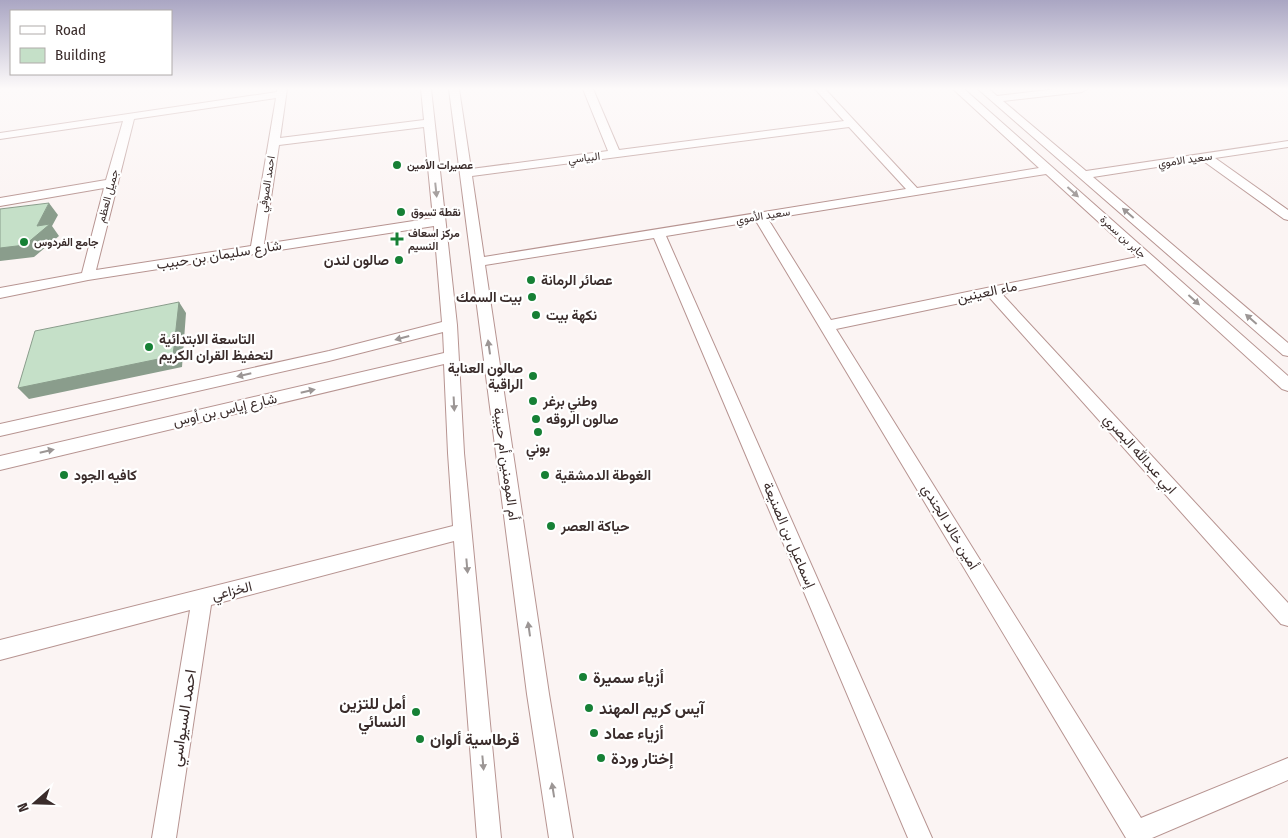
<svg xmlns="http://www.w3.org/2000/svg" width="1288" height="838" viewBox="0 0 1288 838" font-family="'Fira Sans Condensed',Vazirmatn,sans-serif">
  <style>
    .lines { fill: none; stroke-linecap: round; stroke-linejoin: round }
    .street-casing { stroke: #b79491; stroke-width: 2 }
    .street { fill: #fff; fill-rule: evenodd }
    .shaded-wall { fill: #8a9d8c }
    .building { fill: #c5e0c8; stroke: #8a9d8c }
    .oneway { fill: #9c9695 }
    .poi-dot { fill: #168035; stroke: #fff; stroke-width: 2 }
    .labels { text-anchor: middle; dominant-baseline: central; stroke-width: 4.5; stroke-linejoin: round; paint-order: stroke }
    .far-street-label { font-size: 11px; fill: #3a2c2b; stroke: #fff }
    .far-poi-label { font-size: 11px; font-weight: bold; fill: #3a2c2b; stroke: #fff; text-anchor: start }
    .street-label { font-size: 14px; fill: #3a2c2b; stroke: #fff }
    .poi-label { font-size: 14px; font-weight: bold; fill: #3a2c2b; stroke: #fff; text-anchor: start }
    .near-poi-label { font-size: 16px; font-weight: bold; fill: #3a2c2b; stroke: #fff; text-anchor: start }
    .near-street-label { font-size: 16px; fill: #3a2c2b; stroke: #fff }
  </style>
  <rect width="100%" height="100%" fill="#fbf4f3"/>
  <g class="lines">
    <defs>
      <path id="street" d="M277,89H287L280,138L424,120L421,89H431L457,325L464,453L501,838H477L454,541L211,605L176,838H152L190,610L0,660V640L453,526L448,453L444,364L0,470V456L444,353L443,332L329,361L0,436V424L329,351L442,322L434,226L88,280L0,298V288L82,273L104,188L0,206V198L106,180L123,121L0,139V133L277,92ZM276,98L251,246L96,270L134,119ZM424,127L433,218L264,244L279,145Z
        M449,89H459L471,169L608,151L583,89H593L619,150L844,121L815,89H825L917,188L1039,168L953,89H964L1288,376V391L1282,389L1145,264L1002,294L1288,603V626L1281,624L989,297L836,329L1141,818L1288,758V780L1152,838H1126L756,221L666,236L932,838H908L654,238L485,265L549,694L573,838H549L527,694ZM849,127L906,189L484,257L472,176ZM1046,174L1137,257L831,320L768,219Z
        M978,89H989L997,96L1057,89H1087L1082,92L1003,101L1086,171L1288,141V147L1215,158L1288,210V220L1284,219L1202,160L1093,177L1288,343V356L1283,355Z"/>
    </defs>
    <use href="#street" class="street-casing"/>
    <use href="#street" class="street"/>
  </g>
  <path class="shaded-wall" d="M49,203L58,215L52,226L59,236L34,257L0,261V248L37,226Z
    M179,302L186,313L182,367L29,399L18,388Z"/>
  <path class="building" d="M49,203L37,226L50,224L25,245L0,248V209Z
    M179,302L173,356L18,388L35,331Z"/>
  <defs><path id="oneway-solid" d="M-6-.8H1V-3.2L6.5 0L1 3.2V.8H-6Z" transform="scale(1.25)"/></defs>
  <g class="oneway">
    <use href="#oneway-solid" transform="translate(436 190) rotate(84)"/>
    <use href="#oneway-solid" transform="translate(1073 192) rotate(42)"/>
    <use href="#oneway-solid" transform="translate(1128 213) rotate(-139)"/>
    <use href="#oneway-solid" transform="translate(1194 300) rotate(42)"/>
    <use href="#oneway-solid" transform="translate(1251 319) rotate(-139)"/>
    <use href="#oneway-solid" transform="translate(402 338) rotate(165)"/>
    <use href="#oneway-solid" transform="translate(489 347) rotate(-98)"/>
    <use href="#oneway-solid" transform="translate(244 375) rotate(167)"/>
    <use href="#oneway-solid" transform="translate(308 391) rotate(-13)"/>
    <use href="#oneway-solid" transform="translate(454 404) rotate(87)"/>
    <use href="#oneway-solid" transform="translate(47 451) rotate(-13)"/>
    <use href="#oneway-solid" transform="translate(467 566) rotate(85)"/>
    <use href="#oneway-solid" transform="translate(529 629) rotate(-98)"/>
    <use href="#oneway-solid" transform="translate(483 763) rotate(85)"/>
    <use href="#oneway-solid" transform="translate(553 790) rotate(-99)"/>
  </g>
  <linearGradient id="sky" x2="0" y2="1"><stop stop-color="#aaa6c3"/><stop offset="0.43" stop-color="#fdfafa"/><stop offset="1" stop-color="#fdfafa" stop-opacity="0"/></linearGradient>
  <rect width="1288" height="206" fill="url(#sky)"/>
  <g class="poi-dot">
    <circle cx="397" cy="165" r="5"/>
    <circle cx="401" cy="212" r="5"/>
    <path d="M394.5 231.5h5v5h5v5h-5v5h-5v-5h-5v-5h5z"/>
    <circle cx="24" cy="242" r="5"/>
    <circle cx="399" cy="260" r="5"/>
    <circle cx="531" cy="280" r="5"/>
    <circle cx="532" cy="297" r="5"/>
    <circle cx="536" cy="315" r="5"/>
    <circle cx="149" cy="347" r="5"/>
    <circle cx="533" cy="376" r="5"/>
    <circle cx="533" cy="401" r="5"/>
    <circle cx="536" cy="419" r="5"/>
    <circle cx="538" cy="432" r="5"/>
    <circle cx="64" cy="475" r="5"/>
    <circle cx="545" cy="475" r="5"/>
    <circle cx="551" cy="526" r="5"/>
    <circle cx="583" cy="677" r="5"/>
    <circle cx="589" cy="708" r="5"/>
    <circle cx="416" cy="712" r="5"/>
    <circle cx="594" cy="733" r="5"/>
    <circle cx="420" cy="739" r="5"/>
    <circle cx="601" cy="758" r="5"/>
  </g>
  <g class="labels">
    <g class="far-street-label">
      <text transform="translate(584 158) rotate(-7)">البياسي</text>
      <text transform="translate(1185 160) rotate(-8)">سعيد الاموي</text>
      <text transform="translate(267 184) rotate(-81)">احمد الصوفي</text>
      <text transform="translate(108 196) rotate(-75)">جميل العظم</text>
      <text transform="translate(763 216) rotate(-9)">سعيد الأموي</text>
      <text transform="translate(1123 237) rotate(42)">جابر بن سمرة</text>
    </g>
    <g class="far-poi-label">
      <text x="407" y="165">عصيرات الأمين</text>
      <text x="411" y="212">نقطة تسوق</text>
      <text x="408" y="233">مركز اسعاف<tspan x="408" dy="13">النسيم</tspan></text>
      <text x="34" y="242">جامع الفردوس</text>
    </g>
    <g class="street-label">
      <text transform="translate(219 255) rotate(-9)">شارع سليمان بن حبيب</text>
      <text transform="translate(987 292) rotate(-12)">ماء العينين</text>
      <text transform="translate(225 410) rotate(-13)">شارع إياس بن أوس</text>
      <text transform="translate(1140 454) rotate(48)">ابي عبدالله البصري</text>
      <text transform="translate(506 464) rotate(82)">أم المومنين أم حبيبة</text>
      <text transform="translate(950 527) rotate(59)">أمين خالد الجندي</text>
      <text transform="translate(789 535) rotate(67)">إسماعيل بن الصنيعة</text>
      <text transform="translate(232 591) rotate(-14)">الخزاعي</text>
    </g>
    <g class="poi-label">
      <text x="389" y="260" text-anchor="end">صالون لندن</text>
      <text x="541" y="280">عصائر الرمانة</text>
      <text x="522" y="297" text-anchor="end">بيت السمك</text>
      <text x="546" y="315">نكهة بيت</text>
      <text x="159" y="339">التاسعة الابتدائية<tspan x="159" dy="16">لتحفيظ القران الكريم</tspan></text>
      <text x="523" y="368" text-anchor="end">صالون العناية<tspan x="523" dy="16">الراقية</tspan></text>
      <text x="543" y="401">وطني برغر</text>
      <text x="546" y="419">صالون الروقه</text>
      <text x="538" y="448" text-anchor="middle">بوني</text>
      <text x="74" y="475">كافيه الجود</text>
      <text x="555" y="475">الغوطة الدمشقية</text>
      <text x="561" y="526">حياكة العصر</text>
    </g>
    <g class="near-poi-label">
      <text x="593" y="677">أزياء سميرة</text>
      <text x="406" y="703" text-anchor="end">أمل للتزين<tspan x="406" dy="18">النسائي</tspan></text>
      <text x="599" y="708">آيس كريم المهند</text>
      <text x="604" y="733">أزياء عماد</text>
      <text x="430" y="739">قرطاسية ألوان</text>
      <text x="611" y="758">إختار وردة</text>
    </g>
    <g class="near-street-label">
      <text transform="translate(183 718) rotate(-81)">احمد السيواسي</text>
    </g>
  </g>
  <rect x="10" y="10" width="162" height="65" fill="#ffffff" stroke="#b0abaa"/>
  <rect x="20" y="26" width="25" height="8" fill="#ffffff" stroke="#b0abaa"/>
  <text x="55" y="35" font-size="15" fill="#3a2c2b">Road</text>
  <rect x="20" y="48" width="25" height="15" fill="#c5e0c8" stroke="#b0abaa"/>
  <text x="55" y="60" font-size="15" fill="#3a2c2b">Building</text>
  <g transform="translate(35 803) rotate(250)" stroke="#ffffff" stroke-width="4" paint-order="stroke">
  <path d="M0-4L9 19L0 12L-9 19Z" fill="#3a2c2b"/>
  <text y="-8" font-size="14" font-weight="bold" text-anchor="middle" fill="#3a2c2b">N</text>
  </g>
</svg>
